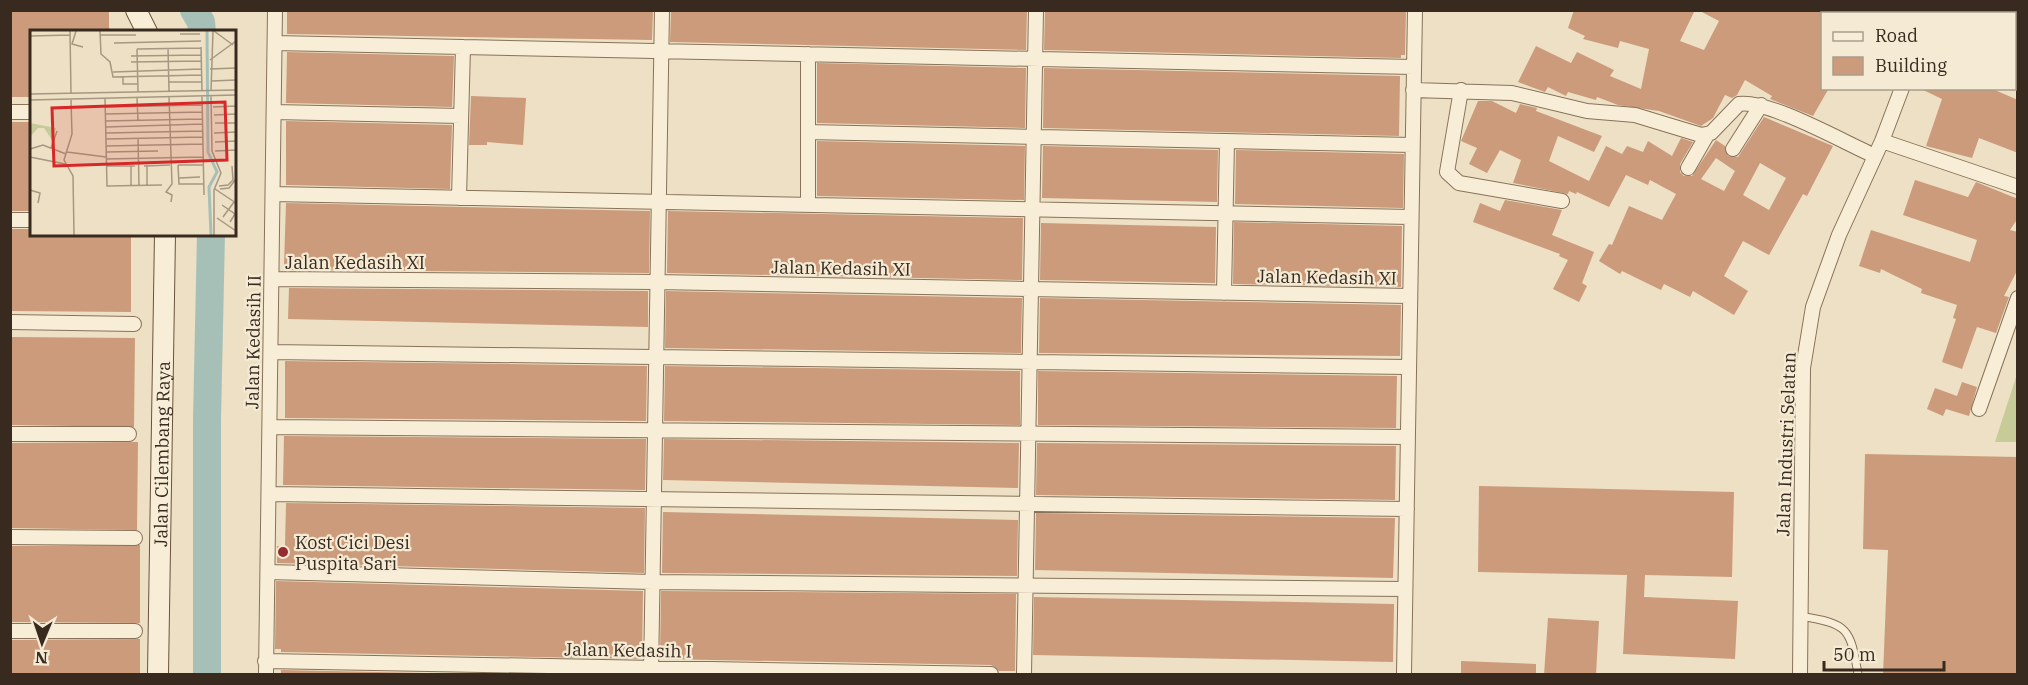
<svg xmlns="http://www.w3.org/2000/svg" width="2028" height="685" viewBox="0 0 2028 685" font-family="'IBM Plex Serif',serif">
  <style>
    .green { fill: #c6cb98 }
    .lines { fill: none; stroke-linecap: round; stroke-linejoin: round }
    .river { stroke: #a6c0b8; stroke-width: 28 }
    .building { fill: #cb9b7b; fill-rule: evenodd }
    .lane-casing { stroke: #87725b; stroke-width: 9 }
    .street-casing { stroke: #87725b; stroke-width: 16 }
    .secondary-casing { stroke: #69533e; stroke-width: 22 }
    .lane { stroke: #f8eed7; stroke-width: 7 }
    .street { stroke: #f8eed7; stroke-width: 14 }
    .secondary { stroke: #f8eed7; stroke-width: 20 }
    .poi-dot { fill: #952c2f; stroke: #f5ebd4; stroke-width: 2 }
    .labels { text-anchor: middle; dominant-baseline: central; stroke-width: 4.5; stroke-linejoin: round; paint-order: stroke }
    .street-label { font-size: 18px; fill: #382a1f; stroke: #f5ebd4 }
    .poi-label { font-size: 18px; fill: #382a1f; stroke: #f5ebd4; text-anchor: start }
    .inset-river { fill: none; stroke: #a6c0b8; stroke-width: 3 }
    .inset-road { fill: none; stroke: #a59782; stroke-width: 1.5 }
    .view { fill: #d62828; fill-opacity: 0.15; stroke: #d62828; stroke-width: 3 }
    .inset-edge { fill: none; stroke: #382a1f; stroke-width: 3 }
  </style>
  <rect width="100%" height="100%" fill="#ede0c4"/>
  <path class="green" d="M2017,374V442H1995Z"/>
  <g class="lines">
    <path class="river" d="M194,10L201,22L202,32
      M207,674V420L211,234"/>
  </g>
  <path class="building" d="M287,10H653L652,40L287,34Z
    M671,10H1027L1026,50L670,42Z
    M1045,10H1406L1405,55H1401V58L1044,50Z
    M1574,10H1695L1680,41L1704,50L1719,21L1698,10H1822V88H1829L1813,116L1770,99L1772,96L1745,80L1737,95L1732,98L1725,95L1713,118L1701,126L1659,111L1618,105L1597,97L1596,100L1568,92L1566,96L1548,87L1545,92L1518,82L1536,46L1571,63L1577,52L1614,70L1610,76L1641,89L1649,49L1620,41L1618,48L1583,39L1585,36L1568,28Z
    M10,11L109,12V32H32V97H10Z
    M287,52L454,56L452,107L286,103Z
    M817,63L1026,68L1025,128L817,123Z
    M1044,68L1400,76L1399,136L1043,128Z
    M1919,88H1990L2018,100V153L1979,138L1972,158L1926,146L1942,99Z
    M471,96L526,98L523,145L487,142V145H469Z
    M1478,101H1492L1516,113L1520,104L1537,108L1536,111L1602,136L1594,152L1558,136L1549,161L1589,181L1606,146L1622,154L1627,146L1643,152L1648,141L1672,156L1681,138L1693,142L1680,164V172L1684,176H1692L1716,140L1725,146L1728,156L1738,157L1764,117L1833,146L1807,196L1803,194L1769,255L1743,241L1724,276L1748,291L1734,315L1693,291L1690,297L1664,284L1661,290L1622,271L1620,274L1599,261L1609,244L1612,245L1629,206L1662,220L1676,194L1650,180L1648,185L1626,175L1609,207L1577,192L1576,194L1569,191L1568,194L1513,183L1521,160L1500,150L1487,173L1469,164L1477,148L1461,141ZM1716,158L1735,171L1724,191L1701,179ZM1760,163L1786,178L1769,210L1743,195Z
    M286,121L452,125L450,189L286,185Z
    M10,122H32V211H10Z
    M817,141L1025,146L1024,200L817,196Z
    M1043,146L1218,150L1217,202L1042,198Z
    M1236,150L1404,154L1403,208L1235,204Z
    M1915,180L1968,197L1976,182L2018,199V218L2010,230L2018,232V269L2004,296L2009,297L1996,333L1977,327L1962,369L1942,362L1956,319L1953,318L1957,305L1921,293L1922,289L1881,269L1880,273L1859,266L1871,230L1970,262L1977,240L1903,215Z
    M1505,200L1562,210L1552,235L1594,252L1582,283L1587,286L1579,302L1553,289L1568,260L1559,256L1560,254L1473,222L1480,203L1500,211Z
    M286,203L650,211L649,273L290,270V265H284Z
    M668,211L1023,218L1022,280L667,273Z
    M1234,222L1402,226L1401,287L1233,284Z
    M1041,223L1216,227L1215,283L1040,280Z
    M10,229H32V234H131V312L10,311Z
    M289,288L648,291V327L288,319Z
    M666,291L1022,298L1021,353L665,348Z
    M1040,298L1401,305L1400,356L1039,353Z
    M10,337L135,338L134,427L10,425Z
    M285,361L647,366L646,421L285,418Z
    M665,366L1020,371V425L664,421Z
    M1038,371L1397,376L1396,428L1038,425Z
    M1962,382L1977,387L1969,416L1946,409L1943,416L1927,409L1935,388L1957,396Z
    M284,436L646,439L645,490L283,485Z
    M664,439L1019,443L1018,488L663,480Z
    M138,442L137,530L10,528V443Z
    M1037,443L1396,446L1395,500L1036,495Z
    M1865,454L2018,457V675H1883L1888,550L1863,549Z
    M1479,486L1734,492L1732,577L1645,575L1644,597L1738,601L1735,659L1623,654L1627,575L1478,572Z
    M286,503L645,508L644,573L277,563V546H285Z
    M663,512L1018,520L1017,576L662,573Z
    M1036,513L1395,518L1393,578L1035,570Z
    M140,545V623L10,622V546Z
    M276,581L643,591L642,659L281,652V649H275Z
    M661,591L1016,594L1015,671H999L991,665L660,659Z
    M1034,597L1394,604L1393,662L1033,655Z
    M1548,618L1599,621L1596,675H1544Z
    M10,640L140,639V675H10Z
    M1461,661L1536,664V675H1461Z
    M281,670L516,675H281Z"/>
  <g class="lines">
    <defs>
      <path id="lane" d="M1800,616C1848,624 1850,627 1858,674"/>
      <path id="street" d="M2002,10L2014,14
        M1897,14L1908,10
        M275,43L1414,67
        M1413,90L1512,93L1587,111L1635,115L1701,135L1711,133L1739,104C1768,99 1845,143 1875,156
        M1461,90L1447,172L1459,183L1562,201
        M10,112H32
        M274,112L461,116
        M808,132L1412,145
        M1882,141L2018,187
        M1733,149L1761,105
        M1688,168L1707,135
        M273,194L1411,217
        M459,198L463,47
        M808,204V54
        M10,220H32
        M272,279L657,282L1410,296
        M1224,293L1227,141
        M10,322L134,324
        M271,352L1409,367
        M1979,409L2018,298
        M270,427L1408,437
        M10,434H129
        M270,494L1407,509
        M10,537L135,538
        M268,572L652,582L1405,589
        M10,631H135
        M265,661L991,674
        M266,674L275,10
        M651,674L662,10
        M1024,674L1036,10
        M1404,674L1415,10
        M1800,674L1803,368L1813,307L1839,235L1882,141L1902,88"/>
      <g id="secondary">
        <path d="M136,10L147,32"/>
        <path id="s1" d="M158,674L165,234"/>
      </g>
    </defs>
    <use href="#lane" class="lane-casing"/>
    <use href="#street" class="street-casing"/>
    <use href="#secondary" class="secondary-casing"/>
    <use href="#lane" class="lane"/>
    <use href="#street" class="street"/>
    <use href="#secondary" class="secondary"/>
  </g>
  <circle class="poi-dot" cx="283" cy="552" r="6"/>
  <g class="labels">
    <g class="street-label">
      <text x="355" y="262">Jalan Kedasih XI</text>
      <text transform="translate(841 268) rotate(1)">Jalan Kedasih XI</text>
      <text transform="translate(1327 277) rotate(1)">Jalan Kedasih XI</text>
      <text transform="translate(253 342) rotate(-89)">Jalan Kedasih II</text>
      <text transform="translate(1786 444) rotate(-88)">Jalan Industri Selatan</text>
      <text stroke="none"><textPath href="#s1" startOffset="220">Jalan Cilembang Raya</textPath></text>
      <text transform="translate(628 650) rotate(1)">Jalan Kedasih I</text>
    </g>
    <g class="poi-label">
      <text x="295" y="542">Kost Cici Desi<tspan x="295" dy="21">Puspita Sari</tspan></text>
    </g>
  </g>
  <g transform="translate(30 30)">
    <rect width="206" height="206" fill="#ede0c4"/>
    <path d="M0,93L26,98L22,110L14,98H8L0,107Z" fill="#c6cb98"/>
    <path class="inset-river" d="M177,1L178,122L187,142L179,157L181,205"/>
    <path class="inset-road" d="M40,1L41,63M46,1L42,14L53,17M70,1L71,24L80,32L83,47L172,45M184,1L203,15M150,4H170M70,5H106M0,6L40,5M84,13L171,11M171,17L172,61M138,18L139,61M107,19L171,18M107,19L108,62M101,26L171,25M180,30L206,11M101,32L171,31M180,39L206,38M83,42L171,39M93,47V54H107M181,51L206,50M139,52H172M181,61L183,1M0,64L206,60M172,66L174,165M181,66L182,121L191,143L184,160V205M139,67L142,154L136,162L142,165L141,172M75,68L77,156L132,155M107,68L108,90M0,70L206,65M41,70L42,104L34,130L43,146L44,205M75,77L172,75M183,77L206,76M75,84L172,82M184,85L206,84M75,91L172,89M185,93H206M76,97L173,94M76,103L173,101M184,103L206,102M108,108L109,156M76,109L173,107M185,112L206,111M76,116L173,114M21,118L27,101M0,119L13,115L36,124M185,121L206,120M37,122L76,127M76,122L128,121M0,127L35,134M76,129L173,127M117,135V156M148,135L149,154H173M148,135H173M76,136H105M101,136V156M114,136L140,135M149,148L170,147M189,156L198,155L203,150L202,136M185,159L206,173M190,159L199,158L206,149M0,160L10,163L8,173M192,175L205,184L200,192M193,187L204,172M187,188L206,201"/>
    <path class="view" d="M195,72L197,130L24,136L22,78Z"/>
    <rect width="206" height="206" class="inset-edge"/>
  </g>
  <rect width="2028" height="685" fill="none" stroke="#382a1f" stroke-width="24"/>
  <rect x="1821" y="12" width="195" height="78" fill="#f5ebd4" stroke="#a99e8c" stroke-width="1.5"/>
  <rect x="1833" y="32" width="30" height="9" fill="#f8eed7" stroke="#a99e8c" stroke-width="1.5"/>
  <text x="1875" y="42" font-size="18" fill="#382a1f">Road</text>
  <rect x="1833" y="57" width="30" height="18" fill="#cb9b7b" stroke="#a99e8c" stroke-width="1.5"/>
  <text x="1875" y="72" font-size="18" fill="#382a1f">Building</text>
  <g transform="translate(42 643) rotate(182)" stroke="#f5ebd4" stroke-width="4.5" paint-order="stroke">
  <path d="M0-4.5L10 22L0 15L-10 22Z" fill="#382a1f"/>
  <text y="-9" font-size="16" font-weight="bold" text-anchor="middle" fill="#382a1f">N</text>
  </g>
  <path d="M1824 661v9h120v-9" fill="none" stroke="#382a1f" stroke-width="3"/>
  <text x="1833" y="661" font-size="18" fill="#382a1f" stroke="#f5ebd4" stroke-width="4.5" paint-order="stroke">50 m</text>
</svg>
